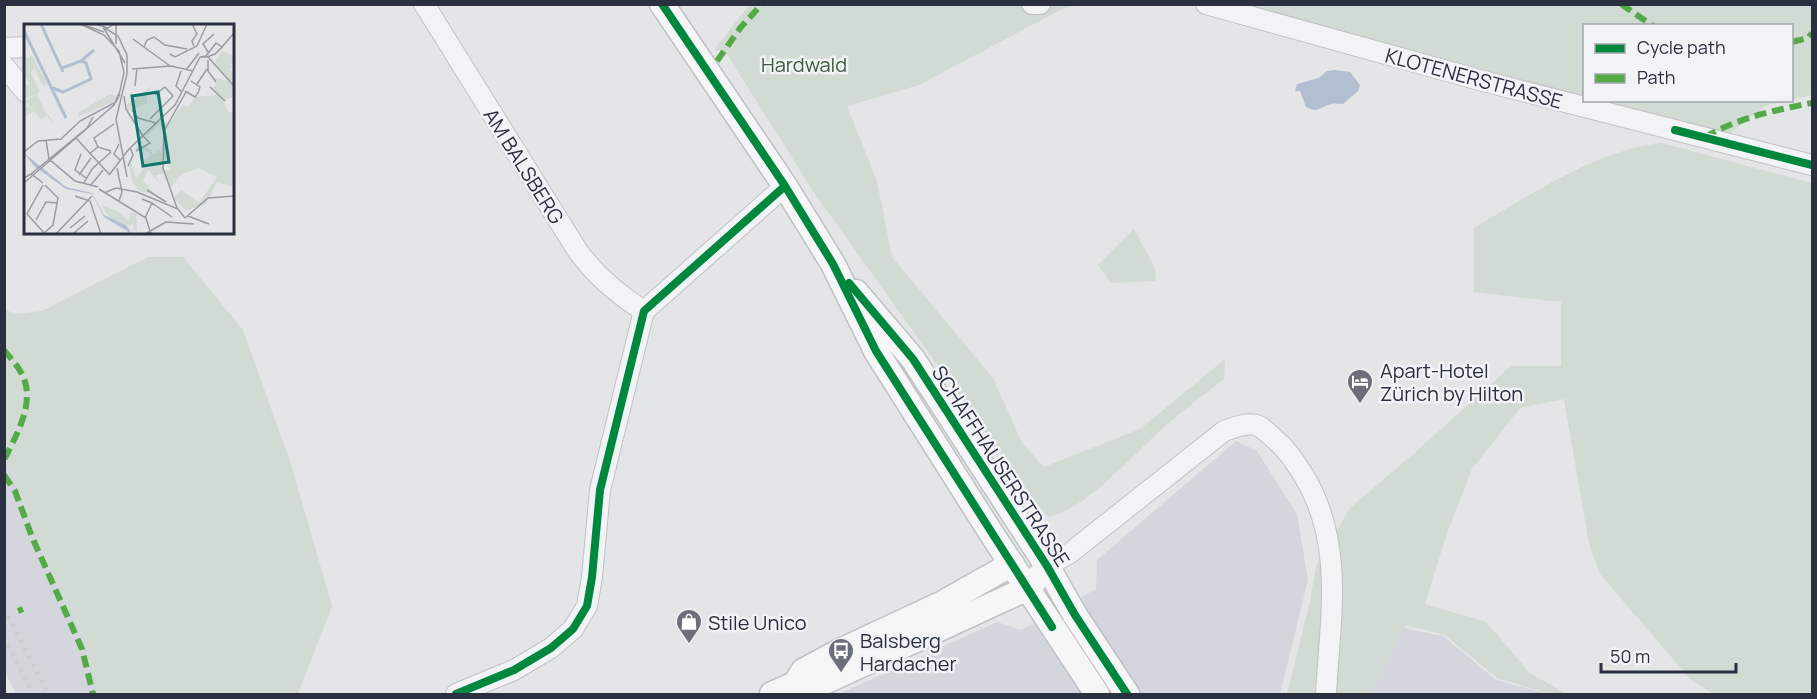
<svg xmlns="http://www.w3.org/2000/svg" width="1817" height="699" viewBox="0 0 1817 699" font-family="Manrope,sans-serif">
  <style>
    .built { fill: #d3d6dc }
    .green { fill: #d2dbd3 }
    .water { fill: #b2bfd1 }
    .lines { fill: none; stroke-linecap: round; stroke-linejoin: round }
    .minor-casing { stroke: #c0c1c4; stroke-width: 22 }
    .major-casing { stroke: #bfc1c5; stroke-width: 27 }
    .minor { stroke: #f2f3f5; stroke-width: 20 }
    .major { stroke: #f6f6f7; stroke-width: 24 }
    .rail { stroke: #cccdcf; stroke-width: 4.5; stroke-dasharray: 3 6; stroke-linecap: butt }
    .quiet { stroke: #53ab46; stroke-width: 6; stroke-dasharray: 12 6; stroke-linecap: butt }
    .cycleway-casing { stroke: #f1f3f7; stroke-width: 11 }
    .cycleway { stroke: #00873e; stroke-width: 8 }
    .labels { text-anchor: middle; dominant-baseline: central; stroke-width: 5; stroke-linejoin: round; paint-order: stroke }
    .park-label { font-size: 20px; fill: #3c5b38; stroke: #f1f3f7 }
    .street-label { font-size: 20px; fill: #2a3040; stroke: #f1f3f7 }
    .poi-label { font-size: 20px; fill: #2a3040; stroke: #f1f3f7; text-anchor: start }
    .inset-river { fill: none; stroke: #b2bfd1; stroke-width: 3 }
    .inset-road { fill: none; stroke: #999da4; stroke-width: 1.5 }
    .view { fill: #0f766e; fill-opacity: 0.15; stroke: #0f766e; stroke-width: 3 }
    .inset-edge { fill: none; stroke: #2a3040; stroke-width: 3 }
  </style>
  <rect width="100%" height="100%" fill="#e3e5e7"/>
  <path class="built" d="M1236,441L1257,451L1297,514L1308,580L1280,694H839L997,622L1021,630L1096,589L1097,560Z
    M5,467L11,470L48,565L88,645L98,694H16L5,672Z
    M1402,628L1443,636L1496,680L1547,694H1369Z"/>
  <path class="green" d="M749,5H1081L1064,8L919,85L847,106L877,181L892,257L993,378L1022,443L1044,467L1140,429L1225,359L1224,379C1203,396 1182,411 1162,429C1133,455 1086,509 1049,517L1038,506L815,194L726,53L714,50Z
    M1218,5H1812V95L1792,100V26H1584V99Z
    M1589,101H1788L1767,105L1726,136Z
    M1661,143L1812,183V694H1713L1691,680L1600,574L1589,544L1564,399L1520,408L1472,469L1447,533L1425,604L1486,622L1530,673L1566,694H1550L1497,678L1445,635L1406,625L1369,694H1287L1310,601L1316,566L1350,508L1419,449L1511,366H1561V302L1474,292V228C1529,196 1596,150 1661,143Z
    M1134,229L1155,268L1156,281L1111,283L1098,265Z
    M148,257H183L243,330L291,464L332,606L298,694H98L88,645L48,565L11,470L5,467V309L14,314L42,311Z"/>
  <path class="water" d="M1334,70L1350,72L1360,85L1358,91L1343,104C1339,104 1335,103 1332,104C1319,106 1321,114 1306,107L1300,91H1295L1297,84L1319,78L1327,71Z"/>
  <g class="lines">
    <defs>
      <path id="minor" d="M424,4L577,250C595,275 617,294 644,311
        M1032,4H1040
        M1206,4L1483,81L1812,165
        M4,48L26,47
        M4,66L26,92
        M1047,566L1070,553L1224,431C1257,419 1257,422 1282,446C1291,455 1297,465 1304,476C1345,544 1330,619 1326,694
        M456,694L514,670L551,648L573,629L587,606L592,577L600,490L644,311L785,186"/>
      <path id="major" d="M662,4L785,186L833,264L876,351L993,536L1097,694
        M856,292L913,359L1047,566L1075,615L1127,694
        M795,684L803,671L840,651L941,604L1012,564
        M772,694L795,684H820L1028,588L1038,577"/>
    </defs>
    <use href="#minor" class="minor-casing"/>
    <use href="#major" class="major-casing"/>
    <use href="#minor" class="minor"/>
    <use href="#major" class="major"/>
    <path class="rail" d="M4,608L48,694
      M4,637L33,694"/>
    <path class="quiet" d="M1621,4L1653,26
      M1792,42L1808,38L1812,33
      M717,61L741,27L762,4
      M1705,137C1738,118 1775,110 1812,103
      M4,350C12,360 22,370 25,382C33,407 15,438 4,460
      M4,475L15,491L32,537L82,649L93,694
      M18,611L23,609"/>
    <defs>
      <path id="cycleway" d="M662,4L785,186L833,264L876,351L1052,627
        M1675,130L1812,165
        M849,283L913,359L1047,566L1075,615L1127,694
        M456,694L514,670L551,648L573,629L587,606L592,577L600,490L644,311L785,186"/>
    </defs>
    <use href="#cycleway" class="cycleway-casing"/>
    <use href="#cycleway" class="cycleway"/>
  </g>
  <defs>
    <symbol id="hotel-pin" viewBox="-11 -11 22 30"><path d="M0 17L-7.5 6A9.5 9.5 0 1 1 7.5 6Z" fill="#6b6f7a" stroke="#f1f3f7"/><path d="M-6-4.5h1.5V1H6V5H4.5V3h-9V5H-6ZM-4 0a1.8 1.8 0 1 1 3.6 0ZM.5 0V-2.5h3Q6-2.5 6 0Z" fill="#fff"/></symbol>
    <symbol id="shop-pin" viewBox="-11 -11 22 30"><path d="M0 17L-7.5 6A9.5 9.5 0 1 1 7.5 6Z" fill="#6b6f7a" stroke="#f1f3f7"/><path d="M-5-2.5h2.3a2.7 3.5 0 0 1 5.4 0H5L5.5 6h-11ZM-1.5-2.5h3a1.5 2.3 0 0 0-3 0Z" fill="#fff"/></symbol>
    <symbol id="bus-pin" viewBox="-11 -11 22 30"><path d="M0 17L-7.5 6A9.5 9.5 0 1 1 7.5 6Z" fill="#6b6f7a" stroke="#f1f3f7"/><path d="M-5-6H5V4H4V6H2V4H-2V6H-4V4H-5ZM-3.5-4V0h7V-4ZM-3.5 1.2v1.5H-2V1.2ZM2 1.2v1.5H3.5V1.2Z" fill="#fff"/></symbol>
  </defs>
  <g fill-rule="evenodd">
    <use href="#hotel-pin" x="1345" y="367" width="30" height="40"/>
    <use href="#shop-pin" x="674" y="607" width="30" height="40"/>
    <use href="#bus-pin" x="826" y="636" width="30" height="40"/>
  </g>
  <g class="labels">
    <g class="park-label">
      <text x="804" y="64">Hardwald</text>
    </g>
    <g class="street-label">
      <text transform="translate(1474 78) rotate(15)">KLOTENERSTRASSE</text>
      <text transform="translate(524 166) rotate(58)">AM BALSBERG</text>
      <text transform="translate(1001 466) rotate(57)">SCHAFFHAUSERSTRASSE</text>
    </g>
    <g class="poi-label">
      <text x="1380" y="370">Apart-Hotel<tspan x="1380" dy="23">Zürich by Hilton</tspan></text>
      <text x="708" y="622">Stile Unico</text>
      <text x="860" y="640">Balsberg<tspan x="860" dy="23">Hardacher</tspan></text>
    </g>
  </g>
  <g transform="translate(24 24)">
    <rect width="210" height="210" fill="#e3e5e7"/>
    <path d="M198,27L210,31V40H205L209,43L205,45L210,50V73L202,75L200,80L205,89L210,87V163L193,158L182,180L162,186L150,175L157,166L175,179L193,153L175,144L158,150L146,164L140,147L147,145L140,135L141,109L135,101L123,111L128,117L121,111L137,96L144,99L159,81L165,83L171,73L194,71L189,64L193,58L190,54L204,57L191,38ZM8,32L23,60L19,62L10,44L7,49L15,66L18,64L13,70L22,89L26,93L30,102L23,92L17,95L10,87L2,92L0,88L3,82L10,86L1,77L13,70L0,75V62L6,60L0,50V35ZM132,59L123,67V79L104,87L102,81ZM86,70L93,73L91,77L54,93L55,88ZM113,121L123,123L130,130L135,126L138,131L140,149L131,152L140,163L124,146L119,157L131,170L115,167L108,157L105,140ZM115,125L119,126L117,133L120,126L128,130L119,137L120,144L112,154L107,138L111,126ZM77,181L94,187L105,197L107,188L112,190L113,210L108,199L106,202L86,194Z" fill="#d2dbd3" fill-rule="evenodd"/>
    <path d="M0,129L42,163L68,169L80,191L102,201L108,210L80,193L68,170L42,165L10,142Z" fill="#b2bfd1"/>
    <path class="inset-river" d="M17,0L39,48M0,7L42,94M38,44L57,37L70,26M29,64L39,68L67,55L62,39L57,37"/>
    <path class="inset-road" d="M57,0L80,8M71,0L84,4L90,0M92,0V20M168,0L173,10L168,17L170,22M79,3L101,39M79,3L94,12L103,31V50L92,95L103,153M109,15L146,42M192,19L198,23L191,30L183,33H176L182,32ZM120,23L123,16L130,13L141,21L163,25M198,23L210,9M184,28L179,20L190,10M146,30L151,33L173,22L183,0M184,33L210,62M184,36V47L192,58M108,45L147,42L169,47M162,46L175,29M157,47L152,62L158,68M173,60L183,45M111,62L113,44M186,63L201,77M161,67L171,73L174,69L176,63L167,57M100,72L102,85L119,112M108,86L114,94L132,99M126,95L149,72L141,63L131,71M52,114L85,150M22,116L25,135L51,157L74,163M95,120L90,130L96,136M74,123L70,114L90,100M112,127L126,119L119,112M0,128L14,117L37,115L56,97L92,78L96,70M57,130L51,146L62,154M65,130L74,123L87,127M104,142L109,131L106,123M93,144L98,168L95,177M7,150L63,104L69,93M55,151L67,134M85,151L105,125L151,81L176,33M0,154L7,150L19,159M0,159L90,81L96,67L100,48L95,27L80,11L56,0M60,159L68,145L87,128M19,161L3,190L21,210M67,161L79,146M75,165L122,194L127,210M123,166L142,178M80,169L92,164L113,168L154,185L161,194M51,172L66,177L77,210M118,175L128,179L121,194M128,179L148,193M153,184L139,144L140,107L162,68M164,192L185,200M161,194L184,174L210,172M12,196L22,178L34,179M46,204L61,192M50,209L64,197M19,210L29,201L34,174L21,161M32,210L68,172M121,210L142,198L170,200"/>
    <path class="view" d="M134,68L145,138L119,142L108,72Z"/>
    <rect width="210" height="210" class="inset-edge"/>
  </g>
  <rect width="1817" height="699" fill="none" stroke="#2a3040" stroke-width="12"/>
  <rect x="1583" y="24" width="210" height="78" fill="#f1f3f7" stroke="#a1a5ae" stroke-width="1.5"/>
  <rect x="1595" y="44" width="30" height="9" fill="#00873e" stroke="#a1a5ae" stroke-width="1.5"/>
  <text x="1637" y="54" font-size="18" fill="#2a3040">Cycle path</text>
  <rect x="1595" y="74" width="30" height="9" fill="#53ab46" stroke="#a1a5ae" stroke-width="1.5"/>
  <text x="1637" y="84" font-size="18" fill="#2a3040">Path</text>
  <path d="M1601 663v9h135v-9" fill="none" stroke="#2a3040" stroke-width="3"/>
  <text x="1610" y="663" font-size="18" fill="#2a3040" stroke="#f1f3f7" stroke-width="4.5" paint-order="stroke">50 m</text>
</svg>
